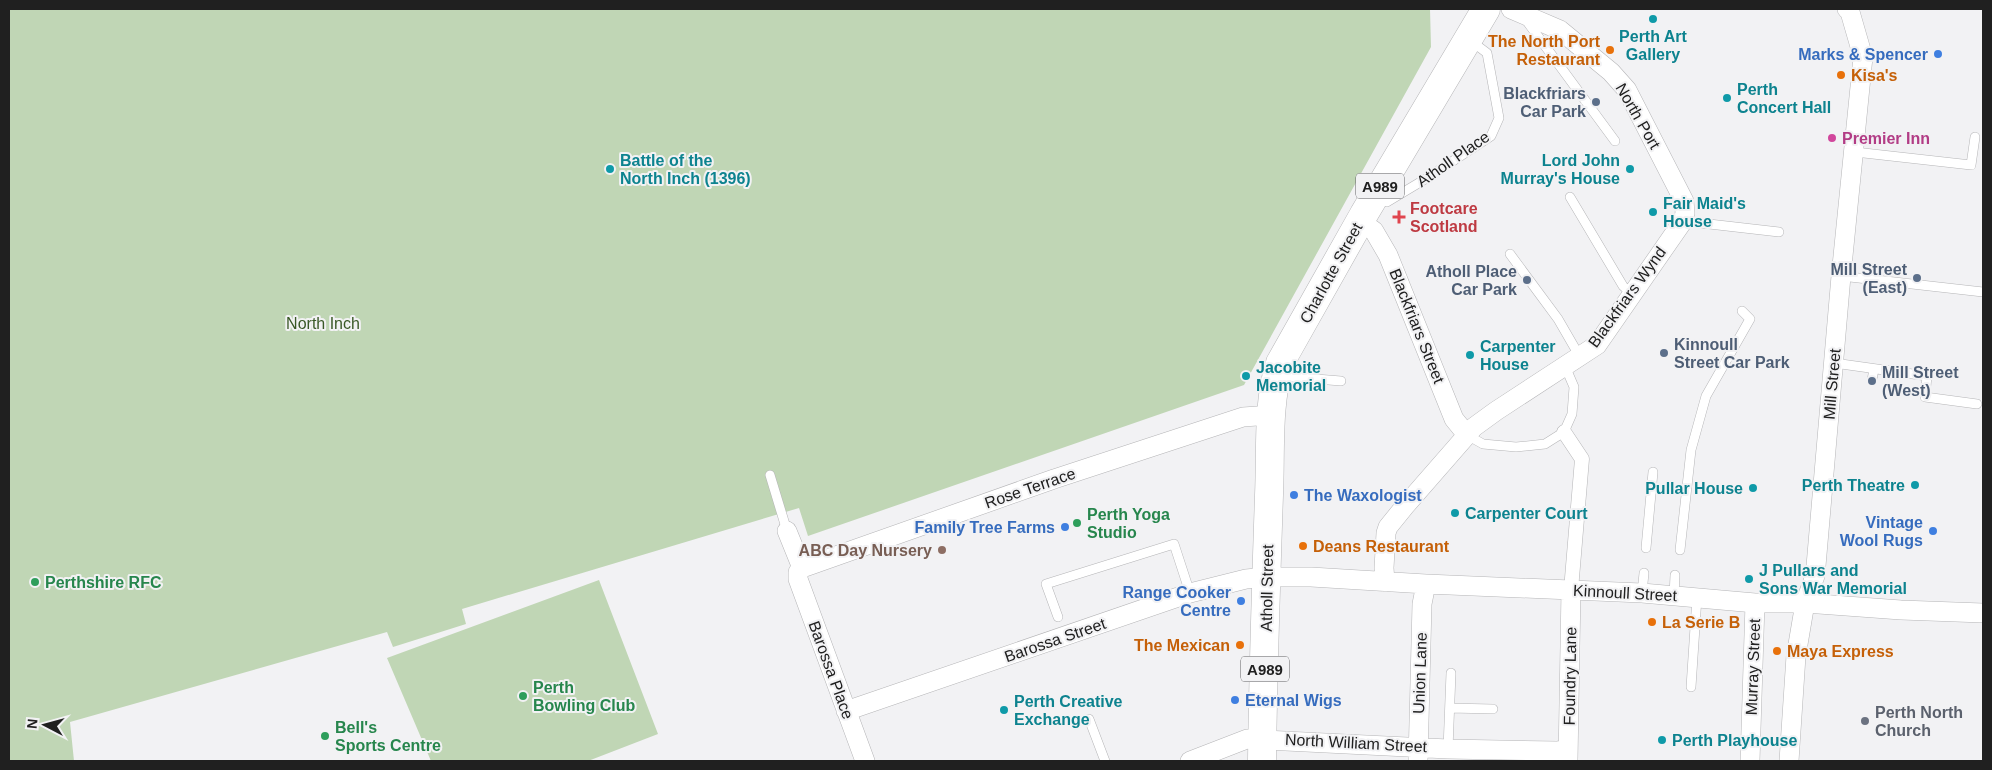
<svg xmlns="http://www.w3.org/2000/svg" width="1992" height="770" viewBox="0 0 1992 770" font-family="Helvetica,sans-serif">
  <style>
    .green { fill: #c0d6b5 }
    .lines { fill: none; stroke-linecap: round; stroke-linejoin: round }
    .service-casing { stroke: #b5b5b7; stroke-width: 10 }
    .pedestrian-casing { stroke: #b5b5b7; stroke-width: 15 }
    .minor-casing { stroke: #b5b5b7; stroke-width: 20 }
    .primary-casing { stroke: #b5b5b7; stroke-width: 29 }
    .service { stroke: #fff; stroke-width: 9 }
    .pedestrian { stroke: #fff; stroke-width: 14 }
    .minor { stroke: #fff; stroke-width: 19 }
    .primary { stroke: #fff; stroke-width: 28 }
    .culture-dot { fill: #0f9aa8; stroke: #f2f2f4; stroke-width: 2 }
    .food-dot { fill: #e8710a; stroke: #f2f2f4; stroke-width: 2 }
    .shop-dot { fill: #3f7fe0; stroke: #f2f2f4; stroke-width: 2 }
    .service-dot { fill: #5c6f8a; stroke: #f2f2f4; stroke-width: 2 }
    .hotel-dot { fill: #d1479c; stroke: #f2f2f4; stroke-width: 2 }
    .health-dot { fill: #e0444e; stroke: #f2f2f4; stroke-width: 2 }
    .leisure-dot { fill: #2e9e5b; stroke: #f2f2f4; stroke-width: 2 }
    .education-dot { fill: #8d6e63; stroke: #f2f2f4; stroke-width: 2 }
    .worship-dot { fill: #6b7280; stroke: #f2f2f4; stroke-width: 2 }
    .labels { text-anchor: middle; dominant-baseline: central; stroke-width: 4; stroke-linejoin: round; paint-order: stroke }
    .shield { fill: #f2f2f4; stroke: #5f5f60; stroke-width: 1 }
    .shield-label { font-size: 15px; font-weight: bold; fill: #202020 }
    .culture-label { font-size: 16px; font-weight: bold; fill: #0d838f; stroke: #f2f2f4; text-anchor: start }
    .food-label { font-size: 16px; font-weight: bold; fill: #c56008; stroke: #f2f2f4; text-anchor: start }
    .shop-label { font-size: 16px; font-weight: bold; fill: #366cbe; stroke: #f2f2f4; text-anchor: end }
    .service-label { font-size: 16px; font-weight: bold; fill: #4e5e75; stroke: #f2f2f4; text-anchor: end }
    .street-label { font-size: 16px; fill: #202020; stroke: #f2f2f4 }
    .hotel-label { font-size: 16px; font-weight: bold; fill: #b23c85; stroke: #f2f2f4; text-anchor: start }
    .health-label { font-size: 16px; font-weight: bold; fill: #be3a42; stroke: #f2f2f4; text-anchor: start }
    .park-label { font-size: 16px; fill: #395826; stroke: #f2f2f4 }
    .leisure-label { font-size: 16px; font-weight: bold; fill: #27864d; stroke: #f2f2f4; text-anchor: start }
    .education-label { font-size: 16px; font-weight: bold; fill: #785e54; stroke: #f2f2f4; text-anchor: end }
    .worship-label { font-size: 16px; font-weight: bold; fill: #5b616d; stroke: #f2f2f4; text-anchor: start }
  </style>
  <rect width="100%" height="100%" fill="#f2f2f4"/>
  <path class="green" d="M9,9H1430L1431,47L1244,385L808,536L799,508L462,609L466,624L393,647L387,632L70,722L74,761H9Z
    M599,580L658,734L588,761H431L387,658Z"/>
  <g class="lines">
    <defs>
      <path id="service" d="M1526,20L1615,141
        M1855,152L1971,165L1975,137
        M1570,197L1623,286L1632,294
        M1377,199L1387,202L1427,178L1491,136L1499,118L1487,53L1471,41
        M1683,221L1779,232
        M1510,254L1558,319L1580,357
        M1841,276L1983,292
        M1834,363L1927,376L1925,397L1977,404
        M1279,376L1341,381
        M1872,380L1874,369
        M1467,435L1483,444L1516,447L1545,444L1564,432L1572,414L1574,387L1565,366
        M770,475L787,531
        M1646,548L1653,472
        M1680,550L1691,450L1706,396L1750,319L1742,311
        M1642,593L1644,573
        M1674,596L1675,575
        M1058,617L1046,584L1174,544L1190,593
        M1691,687L1697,597
        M1450,708L1493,709
        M1089,719L1105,761
        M1448,749L1451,673"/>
      <path id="pedestrian" d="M1564,432L1582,459L1571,590"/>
      <path id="minor" d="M1360,221L1374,231L1388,255L1454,419L1467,435
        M787,531L802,568
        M1385,582L1384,568L1386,533L1388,527L1405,506L1474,427L1496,411L1597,345L1683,221L1685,213L1684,201L1627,90L1611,72L1560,30L1511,9
        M846,711L1190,593L1246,579L1267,577H1311L1426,584L1642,593L1755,603H1805L1901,610L1983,613
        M1568,760L1571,590
        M865,761L798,579V572L802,568L1054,479L1243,417L1272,415
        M1190,761L1247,739L1448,749L1557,751L1568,749
        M1418,761L1422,604L1426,584
        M1750,761L1755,603
        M1789,761L1796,656L1805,603L1815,576L1816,566L1841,276L1863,57L1850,12L1847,9"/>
      <path id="primary" d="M1262,761C1263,673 1266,584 1269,495C1271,453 1267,403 1280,363L1364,214L1486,9"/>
    </defs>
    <use href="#service" class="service-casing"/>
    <use href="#pedestrian" class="pedestrian-casing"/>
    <use href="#minor" class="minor-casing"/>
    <use href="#primary" class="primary-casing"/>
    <use href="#service" class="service"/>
    <use href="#pedestrian" class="pedestrian"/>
    <use href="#minor" class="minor"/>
    <use href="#primary" class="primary"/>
  </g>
  <g class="culture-dot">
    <circle cx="1653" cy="19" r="5"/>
    <circle cx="1727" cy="98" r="5"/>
    <circle cx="610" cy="169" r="5"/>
    <circle cx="1630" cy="169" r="5"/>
    <circle cx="1653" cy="212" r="5"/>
    <circle cx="1470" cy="355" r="5"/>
    <circle cx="1246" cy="376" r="5"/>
    <circle cx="1915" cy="485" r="5"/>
    <circle cx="1753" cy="488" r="5"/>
    <circle cx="1455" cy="513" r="5"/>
    <circle cx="1749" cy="579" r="5"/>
    <circle cx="1004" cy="710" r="5"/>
    <circle cx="1662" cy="740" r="5"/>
  </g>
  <g class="food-dot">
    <circle cx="1610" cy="50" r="5"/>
    <circle cx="1841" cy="75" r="5"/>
    <circle cx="1303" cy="546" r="5"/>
    <circle cx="1652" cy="622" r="5"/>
    <circle cx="1240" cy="645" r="5"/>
    <circle cx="1777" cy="651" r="5"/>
  </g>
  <g class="shop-dot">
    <circle cx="1938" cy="54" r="5"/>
    <circle cx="1294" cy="495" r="5"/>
    <circle cx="1065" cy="527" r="5"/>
    <circle cx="1933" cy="531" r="5"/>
    <circle cx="1241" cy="601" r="5"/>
    <circle cx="1235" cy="700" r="5"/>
  </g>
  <g class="service-dot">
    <circle cx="1596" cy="102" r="5"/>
    <circle cx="1917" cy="278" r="5"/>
    <circle cx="1527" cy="280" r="5"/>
    <circle cx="1664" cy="353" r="5"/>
    <circle cx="1872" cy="381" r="5"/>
  </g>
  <circle class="hotel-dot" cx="1832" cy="138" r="5"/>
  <path class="health-dot" d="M1396.5 209.5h5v5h5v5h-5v5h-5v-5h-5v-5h5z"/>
  <g class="leisure-dot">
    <circle cx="1077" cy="523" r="5"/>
    <circle cx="35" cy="582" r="5"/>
    <circle cx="523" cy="696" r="5"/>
    <circle cx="325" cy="736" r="5"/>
  </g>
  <circle class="education-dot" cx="942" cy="550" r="5"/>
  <circle class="worship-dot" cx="1865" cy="721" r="5"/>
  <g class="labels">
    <g class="shield">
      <rect x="1356" y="173.5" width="48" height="25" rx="4"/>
      <rect x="1241" y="656.5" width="48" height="25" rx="4"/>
    </g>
    <g class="shield-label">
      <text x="1380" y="186">A989</text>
      <text x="1265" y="669">A989</text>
    </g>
    <g class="culture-label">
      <text x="1653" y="36" text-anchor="middle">Perth Art<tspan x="1653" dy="18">Gallery</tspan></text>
      <text x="1737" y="89">Perth<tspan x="1737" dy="18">Concert Hall</tspan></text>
      <text x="620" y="160">Battle of the<tspan x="620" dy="18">North Inch (1396)</tspan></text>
      <text x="1620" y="160" text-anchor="end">Lord John<tspan x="1620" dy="18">Murray's House</tspan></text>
      <text x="1663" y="203">Fair Maid's<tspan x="1663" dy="18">House</tspan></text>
      <text x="1480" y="346">Carpenter<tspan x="1480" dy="18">House</tspan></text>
      <text x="1256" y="367">Jacobite<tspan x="1256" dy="18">Memorial</tspan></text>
      <text x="1905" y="485" text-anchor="end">Perth Theatre</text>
      <text x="1743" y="488" text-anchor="end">Pullar House</text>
      <text x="1465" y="513">Carpenter Court</text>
      <text x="1759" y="570">J Pullars and<tspan x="1759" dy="18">Sons War Memorial</tspan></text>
      <text x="1014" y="701">Perth Creative<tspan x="1014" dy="18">Exchange</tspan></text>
      <text x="1672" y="740">Perth Playhouse</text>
    </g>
    <g class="food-label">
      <text x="1600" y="41" text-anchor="end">The North Port<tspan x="1600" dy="18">Restaurant</tspan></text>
      <text x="1851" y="75">Kisa's</text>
      <text x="1313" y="546">Deans Restaurant</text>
      <text x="1662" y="622">La Serie B</text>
      <text x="1230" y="645" text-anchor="end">The Mexican</text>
      <text x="1787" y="651">Maya Express</text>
    </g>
    <g class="shop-label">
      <text x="1928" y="54">Marks &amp; Spencer</text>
      <text x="1304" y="495" text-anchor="start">The Waxologist</text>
      <text x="1923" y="522">Vintage<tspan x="1923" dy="18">Wool Rugs</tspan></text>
      <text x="1055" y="527">Family Tree Farms</text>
      <text x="1231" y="592">Range Cooker<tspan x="1231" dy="18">Centre</tspan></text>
      <text x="1245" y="700" text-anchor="start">Eternal Wigs</text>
    </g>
    <g class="service-label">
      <text x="1586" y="93">Blackfriars<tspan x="1586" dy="18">Car Park</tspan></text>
      <text x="1907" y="269">Mill Street<tspan x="1907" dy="18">(East)</tspan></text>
      <text x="1517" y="271">Atholl Place<tspan x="1517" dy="18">Car Park</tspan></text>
      <text x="1674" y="344" text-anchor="start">Kinnoull<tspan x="1674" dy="18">Street Car Park</tspan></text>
      <text x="1882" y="372" text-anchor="start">Mill Street<tspan x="1882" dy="18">(West)</tspan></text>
    </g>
    <g class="street-label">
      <text transform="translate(1638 116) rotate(60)">North Port</text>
      <text transform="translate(1453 159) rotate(-35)">Atholl Place</text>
      <text transform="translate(1331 273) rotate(-61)">Charlotte Street</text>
      <text transform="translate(1627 297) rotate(-54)">Blackfriars Wynd</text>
      <text transform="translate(1417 326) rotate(68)">Blackfriars Street</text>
      <text transform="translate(1832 384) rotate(-85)">Mill Street</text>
      <text transform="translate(1030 488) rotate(-19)">Rose Terrace</text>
      <text transform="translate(1267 588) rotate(-89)">Atholl Street</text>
      <text transform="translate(1625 593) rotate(3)">Kinnoull Street</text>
      <text transform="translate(1055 640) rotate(-19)">Barossa Street</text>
      <text transform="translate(1753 667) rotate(-88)">Murray Street</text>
      <text transform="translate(831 670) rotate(70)">Barossa Place</text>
      <text transform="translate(1420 673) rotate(-88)">Union Lane</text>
      <text transform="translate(1570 676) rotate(-89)">Foundry Lane</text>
      <text transform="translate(1356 743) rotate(3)">North William Street</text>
    </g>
    <g class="hotel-label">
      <text x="1842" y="138">Premier Inn</text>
    </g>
    <g class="health-label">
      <text x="1410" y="208">Footcare<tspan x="1410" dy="18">Scotland</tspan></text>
    </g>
    <g class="park-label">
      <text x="323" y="323">North Inch</text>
    </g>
    <g class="leisure-label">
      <text x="1087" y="514">Perth Yoga<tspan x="1087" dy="18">Studio</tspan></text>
      <text x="45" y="582">Perthshire RFC</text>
      <text x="533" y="687">Perth<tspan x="533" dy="18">Bowling Club</tspan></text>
      <text x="335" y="727">Bell's<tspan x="335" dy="18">Sports Centre</tspan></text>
    </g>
    <g class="education-label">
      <text x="932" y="550">ABC Day Nursery</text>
    </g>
    <g class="worship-label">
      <text x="1875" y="712">Perth North<tspan x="1875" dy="18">Church</tspan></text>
    </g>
  </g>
  <rect width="1992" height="770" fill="none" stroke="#202020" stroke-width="20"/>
  <g transform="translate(45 725) rotate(276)" stroke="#f2f2f4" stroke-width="4" paint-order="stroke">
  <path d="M0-4L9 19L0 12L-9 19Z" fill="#202020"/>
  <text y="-8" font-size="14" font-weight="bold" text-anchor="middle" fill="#202020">N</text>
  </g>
</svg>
